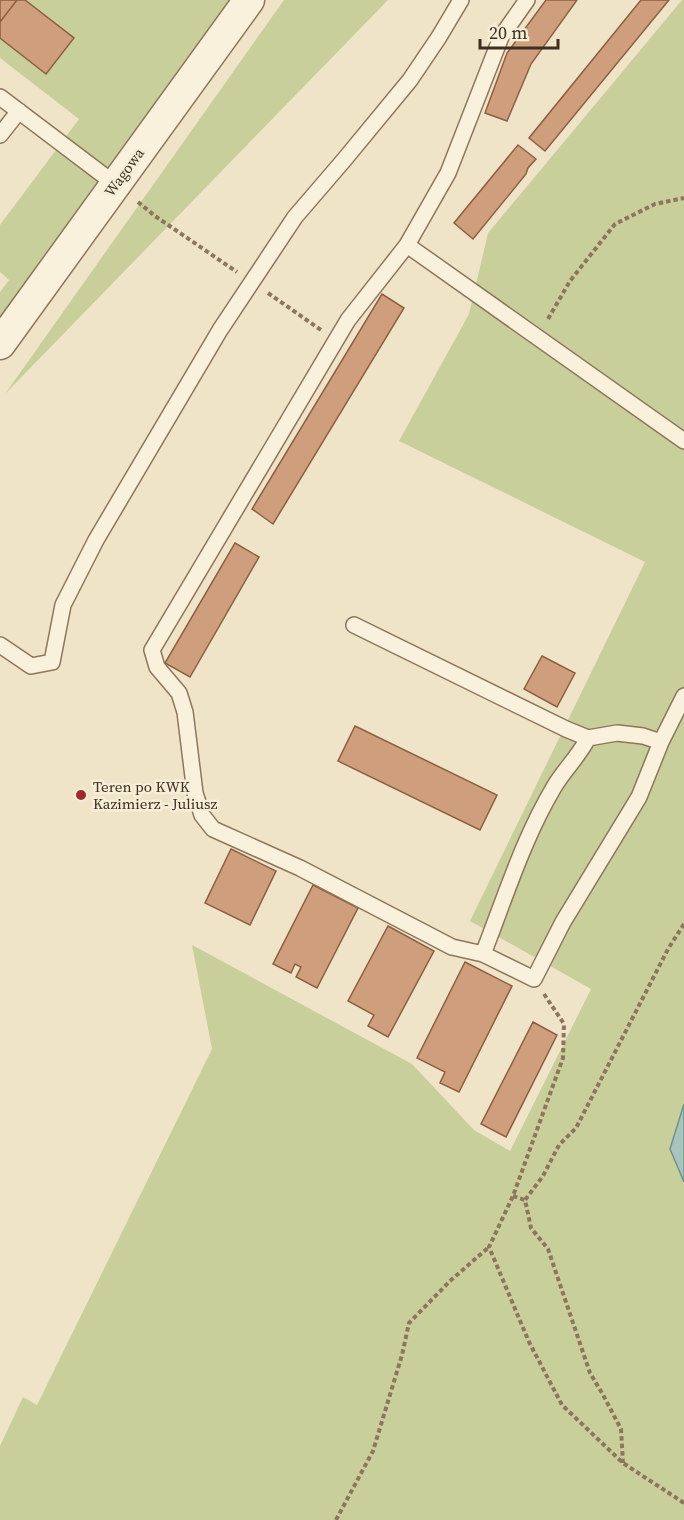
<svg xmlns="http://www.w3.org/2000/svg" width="684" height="1520" viewBox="0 0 684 1520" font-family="'Source Serif 4',serif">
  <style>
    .green { fill: #c9cf9b }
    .water { fill: #a9c4bc; stroke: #6f938a; stroke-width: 1.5 }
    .building { fill: #cf9f7d; stroke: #8d5f41; stroke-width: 1.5 }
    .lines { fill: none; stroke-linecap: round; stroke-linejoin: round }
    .service-casing { stroke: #8d765c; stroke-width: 18 }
    .minor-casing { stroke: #8d765c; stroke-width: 33 }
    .path { stroke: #8d765c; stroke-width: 4; stroke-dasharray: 4.5 3; stroke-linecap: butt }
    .service { stroke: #faf1dc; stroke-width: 15 }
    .minor { stroke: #faf1dc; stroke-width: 30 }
    .poi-dot { fill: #9e2a2b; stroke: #f7eed8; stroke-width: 2 }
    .labels { text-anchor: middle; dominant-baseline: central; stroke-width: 5; stroke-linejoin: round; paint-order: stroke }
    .street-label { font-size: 15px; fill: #3d2e20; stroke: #f7eed8 }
    .poi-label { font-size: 15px; fill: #3d2e20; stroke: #f7eed8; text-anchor: start }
  </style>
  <rect width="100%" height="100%" fill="#f0e4c8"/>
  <path class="green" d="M0,0H233L0,318V292L9,280L0,272V225L79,119L0,58Z
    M284,0H388L5,394Z
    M682,0H684V1104L670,1149L684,1182V1520H0V1446L23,1397L37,1405L212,1049L192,945L412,1064L474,1130L510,1151L591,989L470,921L645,562L399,441L469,314L488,233Z"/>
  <path class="water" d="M684,1104V1182L670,1149Z"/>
  <path class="building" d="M0,0H17L0,22Z
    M17,0H25L74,38L46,74L0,38V22Z
    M546,0H577L531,64L507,121L485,113L507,53Z
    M641,0H669L545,151L529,138Z
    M518,145L536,159L528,168L526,174L473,239L454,223Z
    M382,294L404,308L273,524L252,509Z
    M235,543L259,557L190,677L165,663Z
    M542,656L575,673L557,707L524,689Z
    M355,726L497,795L480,830L338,761Z
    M231,849L276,871L250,925L205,903Z
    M313,885L358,908L317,988L296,977L301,967L295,964L291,973L273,964Z
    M388,926L434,951L388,1037L368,1026L374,1015L348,1001Z
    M465,962L512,986L459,1092L440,1083L445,1072L417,1058Z
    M533,1022L557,1035L506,1137L481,1124Z"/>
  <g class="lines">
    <defs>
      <path id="service" d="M527,0L501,37L448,173L407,245L348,320L152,650L157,667L179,693L185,712L195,793L202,815L213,829L300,868L452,947L483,954L534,979L563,922L639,797L661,742
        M0,97L115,184
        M0,135L19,111
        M407,245L684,441
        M354,625L566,729L588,738L617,733L643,736L661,742L684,696
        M0,645L31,666L52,662L63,605L96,540L220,330L295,217L344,160L410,80L439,37L461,0
        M483,954C505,898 523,839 554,787C564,770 579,756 588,738"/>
      <path id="minor" d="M0,344L249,0"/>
    </defs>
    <use href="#service" class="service-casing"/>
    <use href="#minor" class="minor-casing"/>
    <path class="path" d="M138,202L155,216L237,272
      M268,293L321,330
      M548,319L570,281L615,224L655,204L684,198
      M544,994L564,1024L563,1058L513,1196L489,1247L529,1342L562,1405L623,1463L684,1503
      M513,1196L525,1200
      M623,1463L621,1429L602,1393L590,1373L548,1249L531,1228L525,1200L543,1176L559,1145L576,1128L668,949L684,924
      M336,1520L373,1451L402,1355L409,1323L450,1281L489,1247"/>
    <use href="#service" class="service"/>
    <use href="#minor" class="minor"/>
  </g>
  <circle class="poi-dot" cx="81" cy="795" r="6"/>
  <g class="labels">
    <g class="street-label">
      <text transform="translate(124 172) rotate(-54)">Wagowa</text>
    </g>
    <g class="poi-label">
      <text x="93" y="786">Teren po KWK<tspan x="93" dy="17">Kazimierz - Juliusz</tspan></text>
    </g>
  </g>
  <path d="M480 39v9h78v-9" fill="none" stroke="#3d2e20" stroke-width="3"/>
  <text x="489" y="39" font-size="18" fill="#3d2e20" stroke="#f7eed8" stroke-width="4.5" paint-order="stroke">20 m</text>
</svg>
